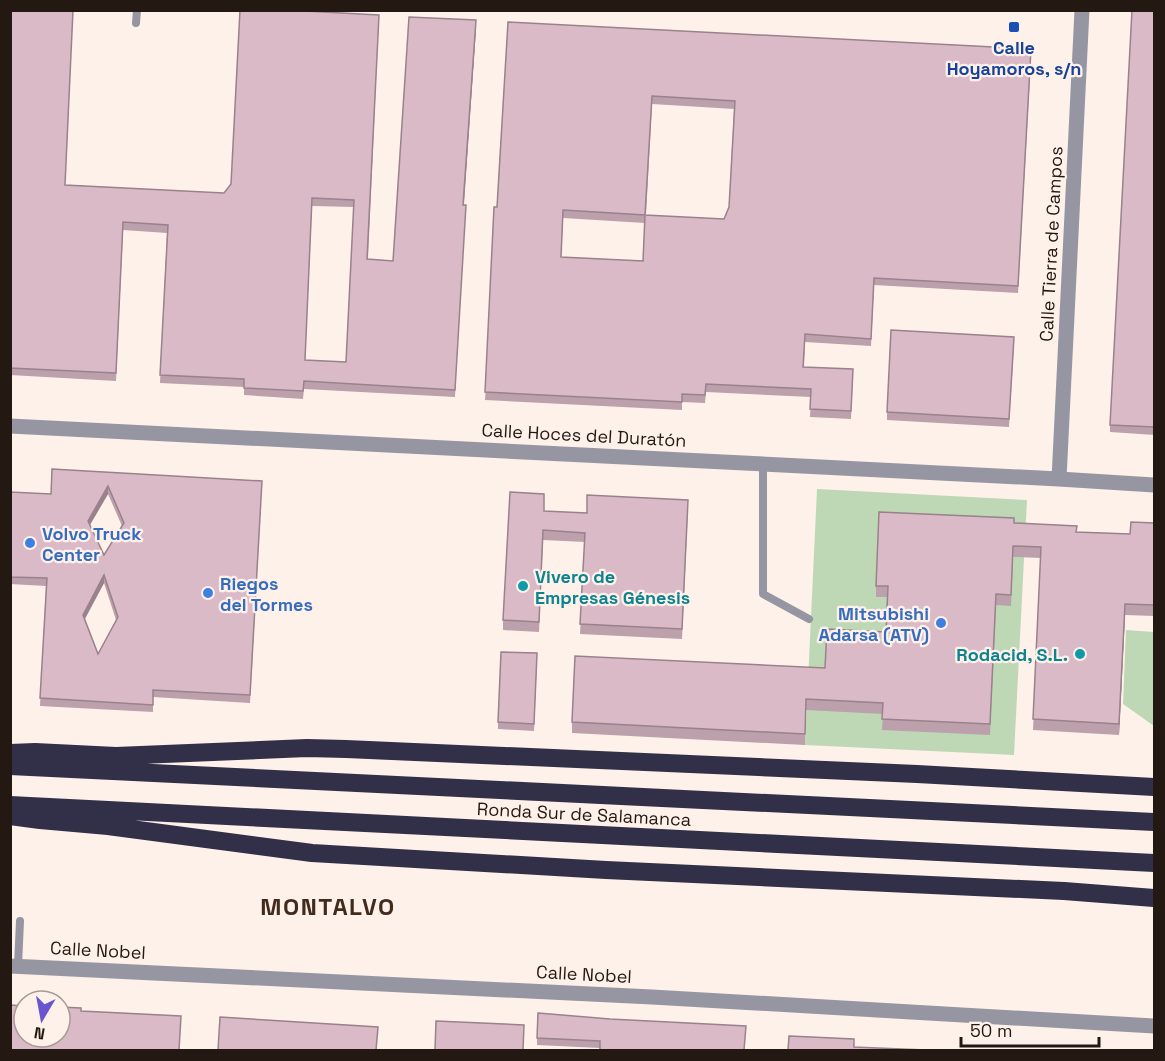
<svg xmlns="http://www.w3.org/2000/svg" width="1165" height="1061" viewBox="0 0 1165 1061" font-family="'Space Grotesk',sans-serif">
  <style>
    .green { fill: #bed8b6 }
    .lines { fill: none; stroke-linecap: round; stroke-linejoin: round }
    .lane { stroke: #9696a2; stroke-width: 8 }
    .street { stroke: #9696a2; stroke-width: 15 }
    .highway { stroke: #323048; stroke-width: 18 }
    .wall { fill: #bca0ab; fill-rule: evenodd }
    .shaded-wall { fill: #99828b }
    .building { fill: #dbbac7; stroke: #99828b; stroke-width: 1.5; fill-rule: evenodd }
    .transit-dot { fill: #1a4fb4; stroke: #fef1ea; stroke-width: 2 }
    .shop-dot { fill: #3f7fe0; stroke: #fef1ea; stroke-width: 2 }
    .culture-dot { fill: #0f9aa8; stroke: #fef1ea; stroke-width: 2 }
    .labels { text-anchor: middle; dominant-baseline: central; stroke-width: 4.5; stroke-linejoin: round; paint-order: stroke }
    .transit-label { font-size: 18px; font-weight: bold; fill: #164399; stroke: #fef1ea }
    .street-label { font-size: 18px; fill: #231912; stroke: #fef1ea }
    .shop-label { font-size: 18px; font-weight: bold; fill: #366cbe; stroke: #fef1ea; text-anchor: start }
    .culture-label { font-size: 18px; font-weight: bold; fill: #0d838f; stroke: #fef1ea; text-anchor: start }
    .district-label { font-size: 24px; font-weight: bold; letter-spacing: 1.5px; fill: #422b1d; stroke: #fef1ea }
  </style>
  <rect width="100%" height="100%" fill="#fef1ea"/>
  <path class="green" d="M817,489L1027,500L1014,755L805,745Z
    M1126,630L1154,632V726L1123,704Z"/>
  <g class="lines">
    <path class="lane" d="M136,23L137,10
      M763,464V594L809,619
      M18,966L20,921"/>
    <path class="street" d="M10,426L1059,479L1154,485
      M1059,479L1082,10
      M10,966L652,997L1154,1026"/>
    <path class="highway" d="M10,753L35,752L116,756L307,748L346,749L917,774L1154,787
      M10,766L1154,822
      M10,805L1154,863
      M10,816L40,820L108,826L312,853L606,870L1064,891L1154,898"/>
  </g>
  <path class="wall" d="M10,10L65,185L224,193L379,15L368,259L393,261L476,28L464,205L455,397L304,389L303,399L244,395V387L160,383L167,233L123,230L116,381L10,375ZM312,206L354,207L346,362L305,360Z
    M1155,10V435L1110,432V425Z
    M508,22L1031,57L1018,293L874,285L871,346L805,342L804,367L853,369L851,419L810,417L811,397L706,392L705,403L682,402V410L485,400ZM652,104L734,109L729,207L724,219L646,215ZM563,218L645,223L643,261L561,257Z
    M1014,345L1009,427L887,420V412Z
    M52,469L262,481L250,703L153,697V712L40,706L46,586L10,584V492L51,494ZM108,494L122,526L104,555L90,525ZM104,583L116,620L98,654L85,619Z
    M688,509L682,639L580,634L585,542L543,540L539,632L503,630V620L544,511L587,513Z
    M1014,523L1077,532L1130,534L1155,523V616L1125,615L1119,735L1033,730L1041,558L1013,557L1011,606L996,605L990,735L882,730L883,714L806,710L805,745L572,733V722L825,668L886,632L887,597H876V586Z
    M537,661L534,731L498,729V722Z
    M610,1019L600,1048L537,1045V1038Z"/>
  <path class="shaded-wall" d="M476,20V28L463,213V205Z
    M108,486V494L88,528V521Z
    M104,575V583L83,622V615Z
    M1125,604V615L1119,735V724Z"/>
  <path class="building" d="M10,10H73L65,185L224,193L231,184L240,10H285L379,15L367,259L393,261L409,17L476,20L463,205H466L455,390L304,381L303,391L244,388V379L160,375L168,225L123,222L116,373L10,368ZM312,198L354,200L346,362L305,360Z
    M1132,10H1155V427L1110,425Z
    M508,22L1031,49L1018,286L874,278L871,339L805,334L803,367L853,369L851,411L810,409L811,389L706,384L705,395L682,394V402L485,392L494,207H497ZM652,96L735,101L729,207L724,219L645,215ZM563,210L645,215L643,261L561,257Z
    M891,330L1014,337L1009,419L887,412Z
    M52,469L262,481L250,695L153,690V705L40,698L47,578L10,577V492L51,494ZM108,486L124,523L104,555L88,521ZM104,575L118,617L98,654L83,615Z
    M510,492L544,494V511L587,513V495L688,500L682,629L580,624L585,533L543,530L539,622L503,620Z
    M879,512L1014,518V523L1077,526L1076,532L1130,534L1131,522L1155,523V605L1125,604L1119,724L1033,719L1041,547L1013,546L1011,595L996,594L990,724L882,719L883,703L806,699L805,734L572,722L575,656L825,668L827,629L886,632L888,586H876Z
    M501,652L537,653L534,724L498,722Z
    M10,1005L24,1006V1037H60V1007L81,1008V1011L181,1016L179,1050H10Z
    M538,1013L610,1019L746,1026L744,1050H600V1041L537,1038Z
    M220,1017L378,1027L376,1050H218Z
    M436,1021L524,1025L523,1050H435Z
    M789,1036L854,1039V1047L926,1050H788Z"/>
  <rect class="transit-dot" x="1008" y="21" width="12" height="12" rx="3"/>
  <g class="shop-dot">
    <circle cx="30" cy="543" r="6"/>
    <circle cx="208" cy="593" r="6"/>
    <circle cx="941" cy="623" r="6"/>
  </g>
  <g class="culture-dot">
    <circle cx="523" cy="586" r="6"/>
    <circle cx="1080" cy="654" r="6"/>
  </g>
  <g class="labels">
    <g class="transit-label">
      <text x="1014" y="47">Calle<tspan x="1014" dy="21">Hoyamoros, s/n</tspan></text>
    </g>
    <g class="street-label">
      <text transform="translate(1051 244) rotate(-87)">Calle Tierra de Campos</text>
      <text transform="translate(584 435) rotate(3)">Calle Hoces del Duratón</text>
      <text transform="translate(584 814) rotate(3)">Ronda Sur de Salamanca</text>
      <text transform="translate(98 950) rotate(3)">Calle Nobel</text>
      <text transform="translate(584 974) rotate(3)">Calle Nobel</text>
    </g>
    <g class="shop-label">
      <text x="42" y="533">Volvo Truck<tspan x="42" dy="21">Center</tspan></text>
      <text x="220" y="583">Riegos<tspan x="220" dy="21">del Tormes</tspan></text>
      <text x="929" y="613" text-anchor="end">Mitsubishi<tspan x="929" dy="21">Adarsa (ATV)</tspan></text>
    </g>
    <g class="culture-label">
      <text x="535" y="576">Vivero de<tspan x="535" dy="21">Empresas Génesis</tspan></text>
      <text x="1068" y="654" text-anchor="end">Rodacid, S.L.</text>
    </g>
    <g class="district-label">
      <text x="328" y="906">MONTALVO</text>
    </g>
  </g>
  <rect width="1165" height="1061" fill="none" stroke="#231912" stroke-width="24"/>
  <g transform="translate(42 1019) rotate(190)"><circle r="28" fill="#fef1ea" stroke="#a69b94" stroke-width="1.5"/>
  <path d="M0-4.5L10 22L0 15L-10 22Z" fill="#6b55cf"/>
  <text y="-9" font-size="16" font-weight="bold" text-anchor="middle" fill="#231912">N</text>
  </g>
  <path d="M961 1037v9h138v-9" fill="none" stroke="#231912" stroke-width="3"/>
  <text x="970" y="1037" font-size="18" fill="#231912" stroke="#fef1ea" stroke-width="4.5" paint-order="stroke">50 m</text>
</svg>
